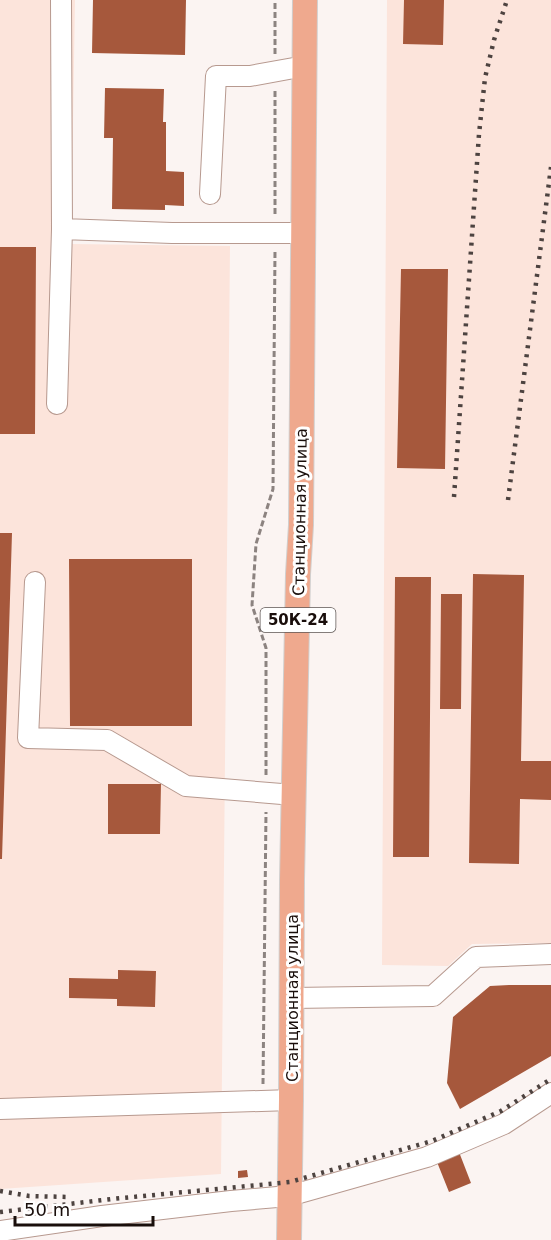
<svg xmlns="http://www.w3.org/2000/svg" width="551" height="1240" viewBox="0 0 551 1240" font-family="'DejaVu Sans',sans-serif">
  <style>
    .built { fill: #fce4db }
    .building { fill: #a6583c }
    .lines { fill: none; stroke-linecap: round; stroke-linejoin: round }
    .minor-casing { stroke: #b7998f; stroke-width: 22 }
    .major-casing { stroke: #d1cfce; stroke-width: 26 }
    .path { stroke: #8c8380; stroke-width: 3; stroke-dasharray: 6 3; stroke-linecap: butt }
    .minor { stroke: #fff; stroke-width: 20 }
    .major { stroke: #efa98e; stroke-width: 24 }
    .rail { stroke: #4d4340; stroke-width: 4.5; stroke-dasharray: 3 6; stroke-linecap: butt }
    .labels { text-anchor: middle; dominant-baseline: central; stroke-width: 6; stroke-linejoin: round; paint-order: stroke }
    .shield { fill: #fff; stroke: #5e5654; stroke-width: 1.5 }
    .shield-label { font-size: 15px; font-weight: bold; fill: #190e0b }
    .street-label { font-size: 16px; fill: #190e0b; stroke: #fff }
  </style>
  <rect width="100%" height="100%" fill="#fbf4f2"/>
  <path class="built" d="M0,0H75L71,244L230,246L221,1174L0,1189Z
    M387,0H551V943L472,944L448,966L382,965Z"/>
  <path class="building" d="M93,0H186L185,55L92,53Z
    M404,0H444L443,45L403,44Z
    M105,88L164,89L163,122H166V171L184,172V206L165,205V210L112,209L113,138H104Z
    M0,247H36L35,434H0Z
    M401,269H448L445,469L397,468Z
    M0,533H12L2,859H0Z
    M69,559H192V726H70Z
    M473,574L524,575L521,761H551V800L520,799L519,864L469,863Z
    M395,577H431L429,857H393Z
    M441,594H462L461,709H440Z
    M108,784H161L160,834H108Z
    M118,970L156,971L155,1007L117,1006V999L69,998V978L118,979Z
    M509,985H551V1056L460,1109L447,1083L453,1017L490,986Z
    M459,1152L471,1183L449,1192L437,1162Z
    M247,1170L248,1177L238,1178V1171Z"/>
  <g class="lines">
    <defs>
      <path id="minor" d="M210,194L216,76H250L305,66
        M62,229L172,233H303
        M57,404L62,229L61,0
        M35,582L28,738L107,740L186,786L294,795
        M292,998L433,996L476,957L551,954
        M0,1109L291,1100
        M0,1231L102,1216L231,1201L289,1196L427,1157L504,1124L551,1093"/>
      <path id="major" d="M289,1240L291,1100L292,880L298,574L301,525L305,0"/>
    </defs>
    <use href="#minor" class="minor-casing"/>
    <use href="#major" class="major-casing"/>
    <path class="path" d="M275,54V0
      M275,91V216
      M266,775V648L252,605L256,544L273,489L275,250
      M263,1084L266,812"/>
    <use href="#minor" class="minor"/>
    <use href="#major" class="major"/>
    <path class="rail" d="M454,497L479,134L485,78L494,40L507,0
      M508,500L551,167
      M0,1191L29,1196L69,1197
      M0,1212L112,1199L290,1182L432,1141L501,1111L551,1079"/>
  </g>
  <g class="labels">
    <rect class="shield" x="260.5" y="608" width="75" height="24" rx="4.5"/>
    <g class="shield-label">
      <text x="298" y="620">50К-24</text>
    </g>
    <g class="street-label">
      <text transform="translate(300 512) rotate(-89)">Станционная улица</text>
      <text transform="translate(292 998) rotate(-90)">Станционная улица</text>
    </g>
  </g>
  <path d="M15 1216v9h138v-9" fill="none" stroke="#190e0b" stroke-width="3"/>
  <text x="24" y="1216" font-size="18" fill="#190e0b" stroke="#ffffff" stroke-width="4.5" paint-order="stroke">50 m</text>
</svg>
